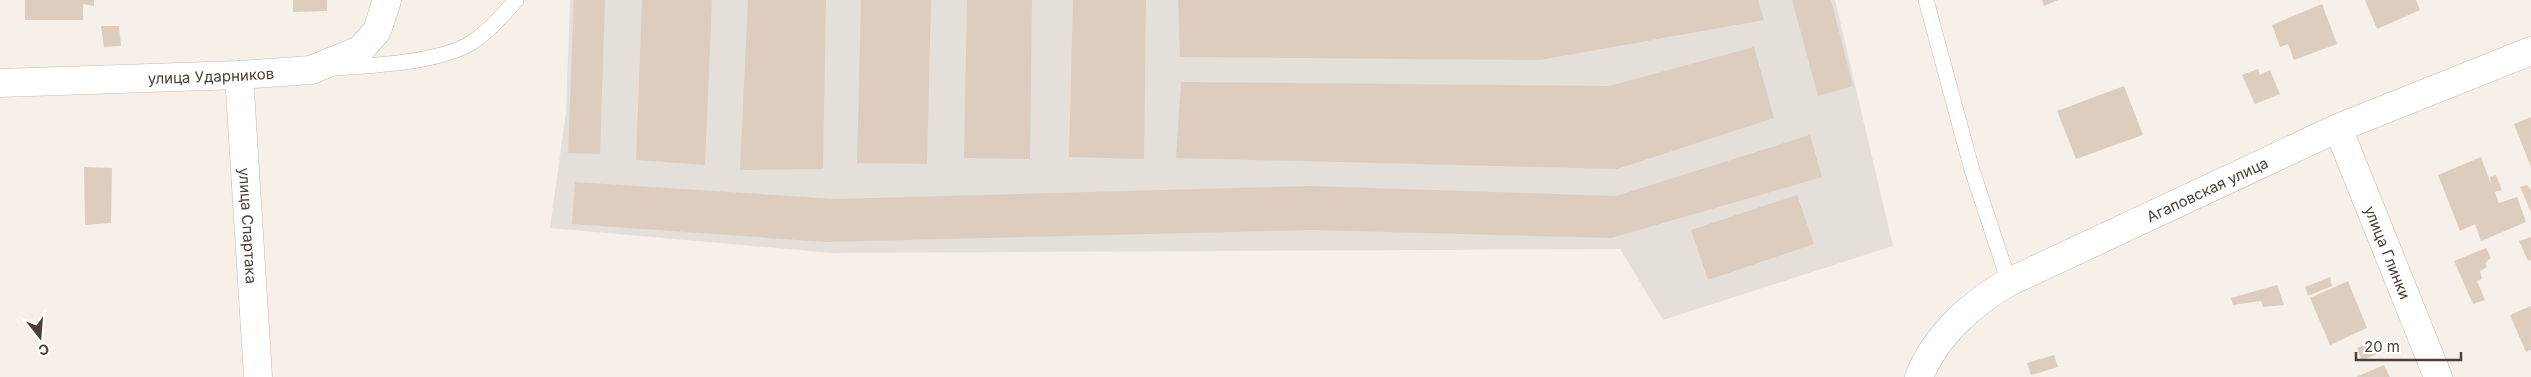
<svg xmlns="http://www.w3.org/2000/svg" width="2531" height="377" viewBox="0 0 2531 377" font-family="Inter,sans-serif">
  <style>
    .industrial { fill: #e5dfda }
    .building { fill: #dccdbf }
    .lines { fill: none; stroke-linecap: round; stroke-linejoin: round }
    .service-casing { stroke: #c6b9ad; stroke-width: 16 }
    .minor-casing { stroke: #c6b9ad; stroke-width: 29 }
    .service { stroke: #fff; stroke-width: 15 }
    .minor { stroke: #fff; stroke-width: 28 }
    .labels { text-anchor: middle; dominant-baseline: central; stroke-width: 4.5; stroke-linejoin: round; paint-order: stroke }
    .street-label { font-size: 15px; fill: #4b4036; stroke: #fff }
  </style>
  <rect width="100%" height="100%" fill="#f6f0e9"/>
  <path class="industrial" d="M570,0H1835L1893,246L1663,320L1620,249L832,253L550,228L566,112Z"/>
  <path class="building" d="M25,0H94V6L83,4V20H25Z
    M293,0H327V11L293,12Z
    M574,0H605L600,154L568,153Z
    M642,0H712L705,165L636,160Z
    M748,0H826L823,169L740,170Z
    M861,0H931L927,164L857,163Z
    M967,0H1032L1030,159L964,158Z
    M1073,0H1146L1144,159L1069,157Z
    M1178,0H1758L1764,20L1540,60L1180,57Z
    M1792,0H1831L1853,86L1818,96Z
    M2042,0H2058L2044,6Z
    M2365,0H2416L2420,10L2377,29Z
    M2322,4L2337,44L2294,60L2288,44L2280,47L2272,25Z
    M101,26H119L121,46L104,47Z
    M1754,47L1774,118L1617,169L1176,158L1181,82L1609,86Z
    M2258,69L2260,75L2270,70L2280,94L2255,104L2242,75Z
    M2124,86L2143,135L2076,159L2057,111Z
    M2531,117V167L2514,124Z
    M1810,135L1822,177L1611,238L1312,230L826,242L572,224L575,182L835,199L1311,186L1616,196Z
    M2481,157L2491,184L2490,177L2496,175L2502,190L2495,192L2499,203L2517,197L2526,222L2481,241L2475,224L2460,231L2438,175Z
    M84,167L112,168L111,223L85,225Z
    M2527,185L2531,190V212L2520,187Z
    M1797,195L1814,244L1708,280L1691,230Z
    M2531,237V260L2528,261L2519,241Z
    M2486,248L2491,258L2485,263L2487,267L2480,271L2482,279L2477,281L2485,300L2473,304L2454,261Z
    M2330,277L2332,286L2308,296L2305,287Z
    M2348,281L2367,328L2330,345L2310,298Z
    M2277,285L2284,305L2263,307L2261,301L2233,305L2231,298Z
    M2531,306V350L2526,352L2510,315Z
    M2373,341L2379,353L2362,361L2357,348Z
    M2054,355L2058,367L2031,375L2027,363Z
    M2384,365L2390,377H2356Z"/>
  <g class="lines">
    <defs>
      <path id="service" d="M1926,0L1972,170L2009,282
        M335,68C371,66 441,62 471,43C489,31 502,16 516,0"/>
      <g id="minor">
        <path id="s1" d="M239,75L258,377"/>
        <path id="s2" d="M0,83L239,75L311,70L360,50L377,31L387,0"/>
        <path id="s3" d="M2338,128L2438,377"/>
        <path id="s4" d="M1919,377C1935,336 1972,303 2009,282L2338,128L2531,51"/>
      </g>
    </defs>
    <use href="#service" class="service-casing"/>
    <use href="#minor" class="minor-casing"/>
    <use href="#service" class="service"/>
    <use href="#minor" class="minor"/>
  </g>
  <g class="labels">
    <g class="street-label">
      <text stroke="none"><textPath href="#s2" startOffset="211">улица Ударников</textPath></text>
      <text stroke="none"><textPath href="#s4" startOffset="352">Агаповская улица</textPath></text>
      <text stroke="none"><textPath href="#s1" startOffset="151">улица Спартака</textPath></text>
      <text stroke="none"><textPath href="#s3" startOffset="134">улица Глинки</textPath></text>
    </g>
  </g>
  <g transform="translate(40 337) rotate(163)" stroke="#ffffff" stroke-width="4" paint-order="stroke">
  <path d="M0-4L9 19L0 12L-9 19Z" fill="#4b4036"/>
  <text y="-8" font-size="14" font-weight="bold" text-anchor="middle" fill="#4b4036">С</text>
  </g>
  <path d="M2356 352v8h105v-8" fill="none" stroke="#4b4036" stroke-width="2.5"/>
  <text x="2364" y="352" font-size="15" fill="#4b4036" stroke="#ffffff" stroke-width="4" paint-order="stroke">20 m</text>
</svg>
